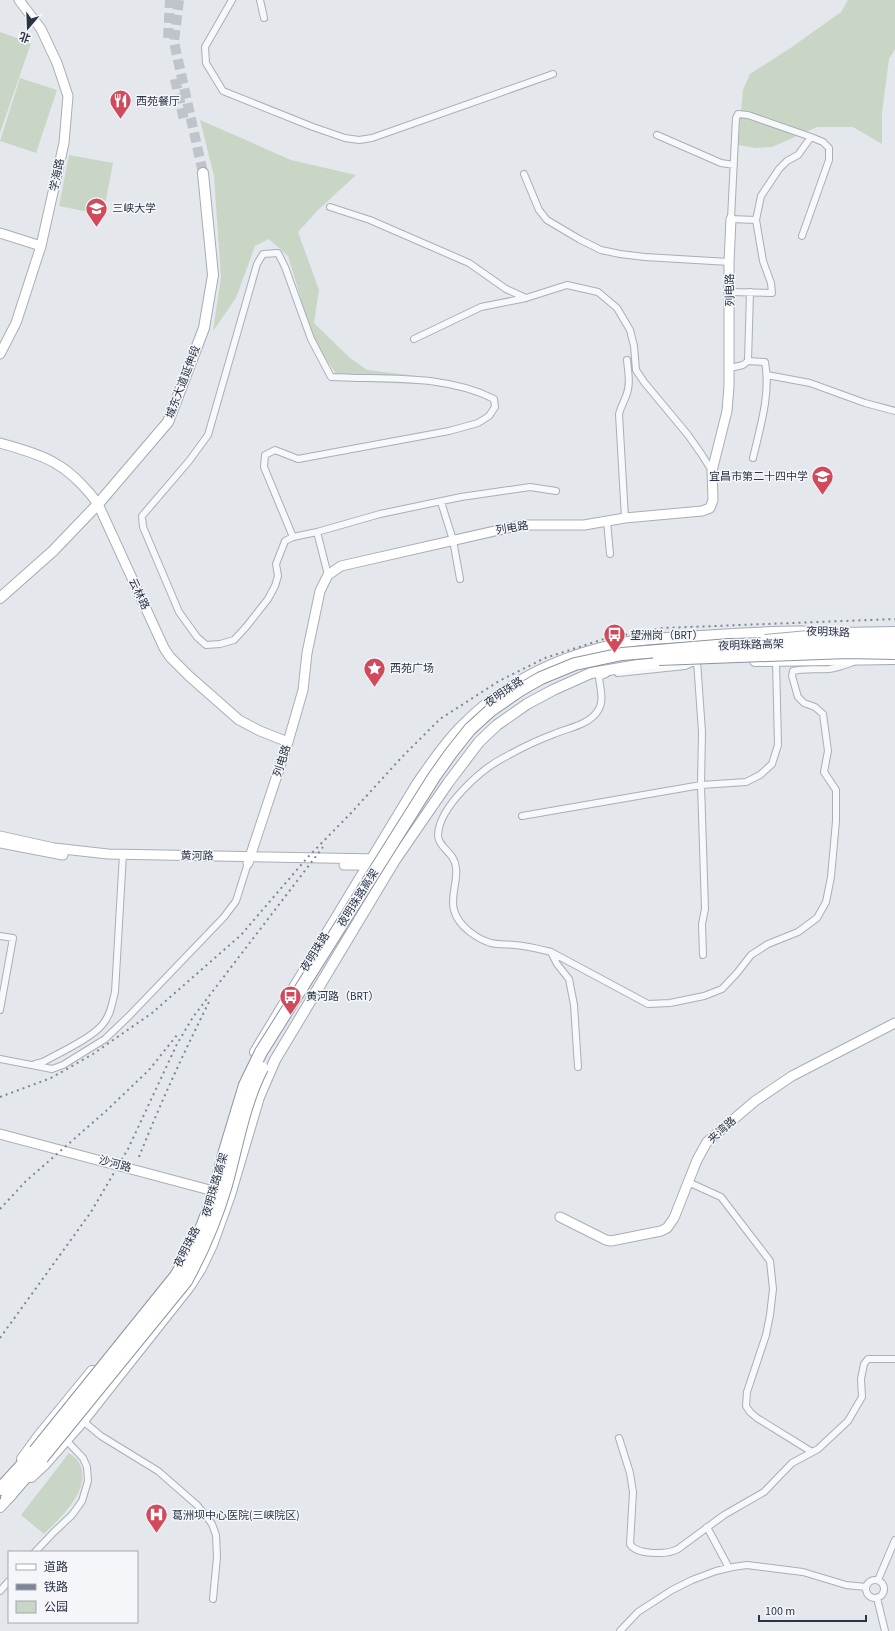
<svg xmlns="http://www.w3.org/2000/svg" width="895" height="1631" viewBox="0 0 895 1631" font-family="'Source Sans 3','Noto Sans SC',sans-serif">
  <style>
    .green { fill: #c9d6c5 }
    .lines { fill: none; stroke-linecap: round; stroke-linejoin: round }
    .primary-tunnel { stroke: #bfc3cb; stroke-width: 10; stroke-dasharray: 10 5; stroke-linecap: butt }
    .street-casing { stroke: #a9aeb7; stroke-width: 8 }
    .secondary-casing { stroke: #a9aeb7; stroke-width: 11 }
    .primary-casing { stroke: #a3abb8; stroke-width: 12 }
    .highway-casing { stroke: #8b94a3; stroke-width: 14 }
    .street { stroke: #f7f8fa; stroke-width: 6 }
    .secondary { stroke: #fff; stroke-width: 9 }
    .primary { stroke: #fff; stroke-width: 10 }
    .highway { stroke: #fff; stroke-width: 12 }
    .rail { stroke: #7d8696; stroke-width: 2; stroke-dasharray: 2 4; stroke-linecap: butt }
    .primary-bridge-casing { stroke: #a3abb8; stroke-width: 12; stroke-linecap: butt }
    .highway-bridge-casing { stroke: #8b94a3; stroke-width: 14; stroke-linecap: butt }
    .primary-bridge { stroke: #fff; stroke-width: 10 }
    .highway-bridge { stroke: #fff; stroke-width: 12 }
    .labels { text-anchor: middle; dominant-baseline: central; stroke-width: 3; stroke-linejoin: round; paint-order: stroke }
    .poi-label { font-size: 11px; fill: #2b3445; stroke: #f4f6f9; text-anchor: start }
    .street-label { font-size: 11px; fill: #2b3445; stroke: #f4f6f9 }
  </style>
  <rect width="100%" height="100%" fill="#e4e7ec"/>
  <path class="green" d="M848,0H895V49L889,59L882,113V144L853,127H817L772,147L755,148L738,145L743,90L750,74L792,47L841,12Z
    M0,32L31,43L0,133Z
    M20,78L57,90L36,153L0,141Z
    M200,120L291,160L356,175L317,211L298,232L319,290L314,323L350,358L367,370L417,376L415,384L341,381L314,342L288,256L269,239L255,246L236,298L213,331L221,277L214,176Z
    M69,155L113,163L103,215L59,206Z
    M69,1453C72,1455 76,1458 78,1461C95,1487 60,1518 44,1534L21,1515Z"/>
  <g class="lines">
    <path class="primary-tunnel" d="M179,0L174,42L203,173
      M168,38L170,0
      M175,79L184,120"/>
    <defs>
      <path id="street" d="M232,0L205,47L206,63L223,91L313,127L345,138L359,140L372,138L553,74
        M260,0L264,18
        M657,135L721,163L734,165
        M524,174L539,210L547,220L579,239L601,250L620,254L645,257L729,262
        M330,207L370,220L469,263L506,289L526,298
        M756,220L731,219L736,118L738,114L748,115L811,137L823,142L829,148V160L802,236
        M730,292L772,293L771,283L763,261L756,220L761,196L779,169L787,161L798,155L811,137
        M414,339L481,307L526,298L567,285L598,292L617,308L630,330L634,346L636,370L644,382L688,435L702,455L712,471
        M748,361L750,292
        M730,368L743,365L748,361L765,362C771,393 760,428 753,458
        M767,375L810,383L865,403L895,411
        M441,502L453,540L460,579
        M625,518L619,414C621,406 624,402 626,396C631,385 628,371 627,360
        M607,521L610,554
        M317,532L328,575
        M293,537L264,467L265,455L275,450L298,459L449,431L478,423L489,416L495,407L494,399C445,374 385,380 331,377L311,339L285,267L278,253L263,254L257,264L208,435L189,461L142,516L143,527L179,612L197,637L206,645L220,644L234,640L246,627L268,599L275,586L278,576L276,564L285,541L293,537L317,532L380,514L461,497L530,487L556,491
        M618,673L685,666L697,661L702,732L701,785L705,909L702,924L703,955
        M522,816L701,785L746,782L760,775L772,764L778,745L776,661
        M0,936L13,938L0,1010
        M551,952L648,1004L670,1003L704,996L722,989L737,973L751,955L768,944L798,932L817,918L826,902L831,877L836,821V790L824,772L828,751L823,714L815,707L804,703L798,697L792,676L793,671C805,668 817,670 829,669C838,668 845,665 853,662
        M0,1059L52,1069L63,1065L105,1039L129,1016L224,917L236,901L248,863
        M35,1064L43,1062C59,1053 92,1038 103,1024C111,1014 112,1003 115,992L123,854
        M578,1067L574,1005L569,979L557,964L551,952C539,949 528,946 515,945C508,944 499,945 491,943C477,939 458,926 454,910C450,897 458,881 456,868C455,852 438,848 438,835C439,807 481,769 505,757C521,748 538,740 554,734C568,728 588,725 597,712C605,702 600,689 599,677L606,674
        M688,1182L721,1197L770,1261L773,1289L770,1315L766,1335L747,1392L746,1406L750,1412L757,1418L812,1452
        M83,1421L101,1436L158,1471L197,1505L212,1524L216,1535L217,1557L213,1599
        M619,1438L630,1473L633,1492L630,1544C636,1555 667,1555 678,1549L724,1515L764,1492L792,1463L818,1449L848,1421L862,1397L861,1379L864,1364L868,1359H895
        M707,1527L729,1568
        M35,1552L54,1532L72,1515L82,1501L88,1481L87,1467L83,1458L66,1440
        M866 1589a9 9 0 1 1 18 0a9 9 0 1 1-18 0Z
        M878,1580L895,1540
        M0,1591L9,1581
        M877,1598L885,1631
        M620,1631L638,1612L672,1590L692,1580L716,1571L733,1567L747,1565L803,1572L846,1585L866,1587"/>
      <path id="secondary" d="M0,233L41,246
        M0,354L16,323L41,246L64,143L68,96L57,63L41,29L19,0
        M0,443C17,448 44,455 58,465C72,473 89,491 98,504L164,648L170,657L189,676L239,720L260,731L288,742
        M0,836L54,848L108,854L378,859
        M0,843L63,855
        M248,863L288,742L303,690L307,653L320,591L328,575L341,566L521,525H584L625,518L702,511L710,508L713,500L712,471L727,411L729,386V262L731,219
        M344,865H373
        M0,1134L221,1193
        M560,1217L606,1240L611,1241L661,1231L667,1228L674,1218L697,1160L707,1142L755,1101L792,1076L895,1023"/>
      <path id="primary" d="M0,598L53,551L98,504L168,422L204,328L213,275L203,173
        M755,661L895,659
        M255,1052L417,784C431,764 444,744 461,727C509,678 568,652 634,641C656,637 679,638 701,636C740,634 780,630 819,632
        M22,1459L38,1437L92,1371
        M31,1477L45,1464L83,1421L189,1287L201,1268L212,1245L230,1195L259,1097L275,1060L395,860L448,783L479,742L497,725L527,704L553,690L591,673L638,665L669,662
        M0,1507L12,1494"/>
      <path id="highway" d="M0,1489L35,1451
        M7,1498L42,1458"/>
    </defs>
    <use href="#street" class="street-casing"/>
    <use href="#secondary" class="secondary-casing"/>
    <use href="#primary" class="primary-casing"/>
    <use href="#highway" class="highway-casing"/>
    <use href="#street" class="street"/>
    <use href="#secondary" class="secondary"/>
    <use href="#primary" class="primary"/>
    <use href="#highway" class="highway"/>
    <path class="rail" d="M0,1097L51,1078L93,1054L152,1013L241,935L307,858L351,813L401,758L440,719L499,681L545,658L607,638L663,628L895,619
      M139,1157C160,1104 184,1052 210,1000
      M0,1209L26,1181L106,1111L149,1070L177,1035
      M0,1338L91,1212L128,1149L177,1044L193,1017L323,847"/>
    <defs>
      <path id="primary-bridge" d="M765,640L841,633L895,632"/>
      <path id="highway-bridge" d="M659,659L847,652L895,653
        M35,1451L176,1276L197,1240L212,1201L225,1151L245,1085L261,1052L434,777L451,753L470,729L491,710L520,690L541,678L575,664L622,654L729,645L895,642
        M42,1458L186,1281C203,1250 216,1219 226,1185C237,1146 243,1105 262,1068"/>
    </defs>
    <use href="#primary-bridge" class="primary-bridge-casing"/>
    <use href="#highway-bridge" class="highway-bridge-casing"/>
    <use href="#primary-bridge" class="primary-bridge"/>
    <use href="#highway-bridge" class="highway-bridge"/>
  </g>
  <defs>
    <symbol id="restaurant-pin" viewBox="-11 -11 22 30"><path d="M0 17L-7.5 6A9.5 9.5 0 1 1 7.5 6Z" fill="#d1495b" stroke="#f4f6f9"/><path d="M-5-6h1v4h1v-4h1v4h1v-4h1v5L-1.5 .5V6h-2V.5L-5-1ZM5-6V6H3V1.5H1.5Q1.5-4 5-6Z" fill="#fff"/></symbol>
    <symbol id="university-pin" viewBox="-11 -11 22 30"><path d="M0 17L-7.5 6A9.5 9.5 0 1 1 7.5 6Z" fill="#d1495b" stroke="#f4f6f9"/><path d="M0-5L7-2L0 1L-7-2ZM-4 1L0 2.5L4 1V4Q0 6-4 4Z" fill="#fff"/></symbol>
    <symbol id="school-pin" viewBox="-11 -11 22 30"><path d="M0 17L-7.5 6A9.5 9.5 0 1 1 7.5 6Z" fill="#d1495b" stroke="#f4f6f9"/><path d="M0-5L7-2L0 1L-7-2ZM-4 1L0 2.5L4 1V4Q0 6-4 4Z" fill="#fff"/></symbol>
    <symbol id="bus-pin" viewBox="-11 -11 22 30"><path d="M0 17L-7.5 6A9.5 9.5 0 1 1 7.5 6Z" fill="#d1495b" stroke="#f4f6f9"/><path d="M-5-6H5V4H4V6H2V4H-2V6H-4V4H-5ZM-3.5-4V0h7V-4ZM-3.5 1.2v1.5H-2V1.2ZM2 1.2v1.5H3.5V1.2Z" fill="#fff"/></symbol>
    <symbol id="sight-pin" viewBox="-11 -11 22 30"><path d="M0 17L-7.5 6A9.5 9.5 0 1 1 7.5 6Z" fill="#d1495b" stroke="#f4f6f9"/><path d="M0-6L1.8-2.2L6-1.7L2.9 1.2L3.7 5.4L0 3.3L-3.7 5.4L-2.9 1.2L-6-1.7L-1.8-2.2Z" fill="#fff"/></symbol>
    <symbol id="hospital-pin" viewBox="-11 -11 22 30"><path d="M0 17L-7.5 6A9.5 9.5 0 1 1 7.5 6Z" fill="#d1495b" stroke="#f4f6f9"/><path d="M-5-5h3v3.5h4V-5h3V5h-3V1.5h-4V5h-3Z" fill="#fff"/></symbol>
  </defs>
  <g fill-rule="evenodd">
    <use href="#restaurant-pin" x="108" y="88" width="25" height="34"/>
    <use href="#university-pin" x="84" y="196" width="25" height="34"/>
    <use href="#school-pin" x="810" y="464" width="25" height="34"/>
    <use href="#bus-pin" x="602" y="622" width="25" height="34"/>
    <use href="#sight-pin" x="362" y="656" width="25" height="34"/>
    <use href="#bus-pin" x="278" y="984" width="25" height="34"/>
    <use href="#hospital-pin" x="144" y="1502" width="25" height="34"/>
  </g>
  <g class="labels">
    <g class="poi-label">
      <text x="136" y="101">西苑餐厅</text>
      <text x="112" y="208">三峡大学</text>
      <text x="808" y="476" text-anchor="end">宜昌市第二十四中学</text>
      <text x="630" y="635">望洲岗（BRT）</text>
      <text x="390" y="668">西苑广场</text>
      <text x="306" y="996">黄河路（BRT）</text>
      <text x="172" y="1515">葛洲坝中心医院(三峡院区)</text>
    </g>
    <g class="street-label">
      <text transform="translate(57 175) rotate(-78)">学海路</text>
      <text transform="translate(730 290) rotate(-91)">列电路</text>
      <text transform="translate(183 382) rotate(-69)">城东大道延伸段</text>
      <text transform="translate(512 528) rotate(-9)">列电路</text>
      <text transform="translate(139 594) rotate(65)">云林路</text>
      <text transform="translate(828 632) rotate(2)">夜明珠路</text>
      <text transform="translate(751 645) rotate(-2)">夜明珠路高架</text>
      <text transform="translate(504 692) rotate(-34)">夜明珠路</text>
      <text transform="translate(282 761) rotate(-72)">列电路</text>
      <text transform="translate(197 856) rotate(1)">黄河路</text>
      <text transform="translate(358 898) rotate(-58)">夜明珠路高架</text>
      <text transform="translate(315 952) rotate(-58)">夜明珠路</text>
      <text transform="translate(722 1130) rotate(-42)">夹湾路</text>
      <text transform="translate(115 1164) rotate(15)">沙河路</text>
      <text transform="translate(215 1185) rotate(-74)">夜明珠路高架</text>
      <text transform="translate(187 1247) rotate(-63)">夜明珠路</text>
    </g>
  </g>
  <rect x="8" y="1551" width="130" height="72" fill="#f4f6f9" stroke="#a4a8b1"/>
  <rect x="16" y="1564" width="20" height="6" fill="#ffffff" stroke="#a4a8b1"/>
  <text x="44" y="1571" font-size="12" fill="#2b3445">道路</text>
  <rect x="16" y="1584" width="20" height="6" fill="#7d8696" stroke="#a4a8b1"/>
  <text x="44" y="1591" font-size="12" fill="#2b3445">铁路</text>
  <rect x="16" y="1601" width="20" height="12" fill="#c9d6c5" stroke="#a4a8b1"/>
  <text x="44" y="1611" font-size="12" fill="#2b3445">公园</text>
  <g transform="translate(28 28) rotate(199)" stroke="#f4f6f9" stroke-width="3" paint-order="stroke">
  <path d="M0-3L7 15L0 10L-7 15Z" fill="#2b3445"/>
  <text y="-6" font-size="11" font-weight="bold" text-anchor="middle" fill="#2b3445">北</text>
  </g>
  <path d="M759 1615v6h107v-6" fill="none" stroke="#2b3445" stroke-width="2"/>
  <text x="765" y="1615" font-size="12" fill="#2b3445" stroke="#f4f6f9" stroke-width="3" paint-order="stroke">100 m</text>
</svg>
